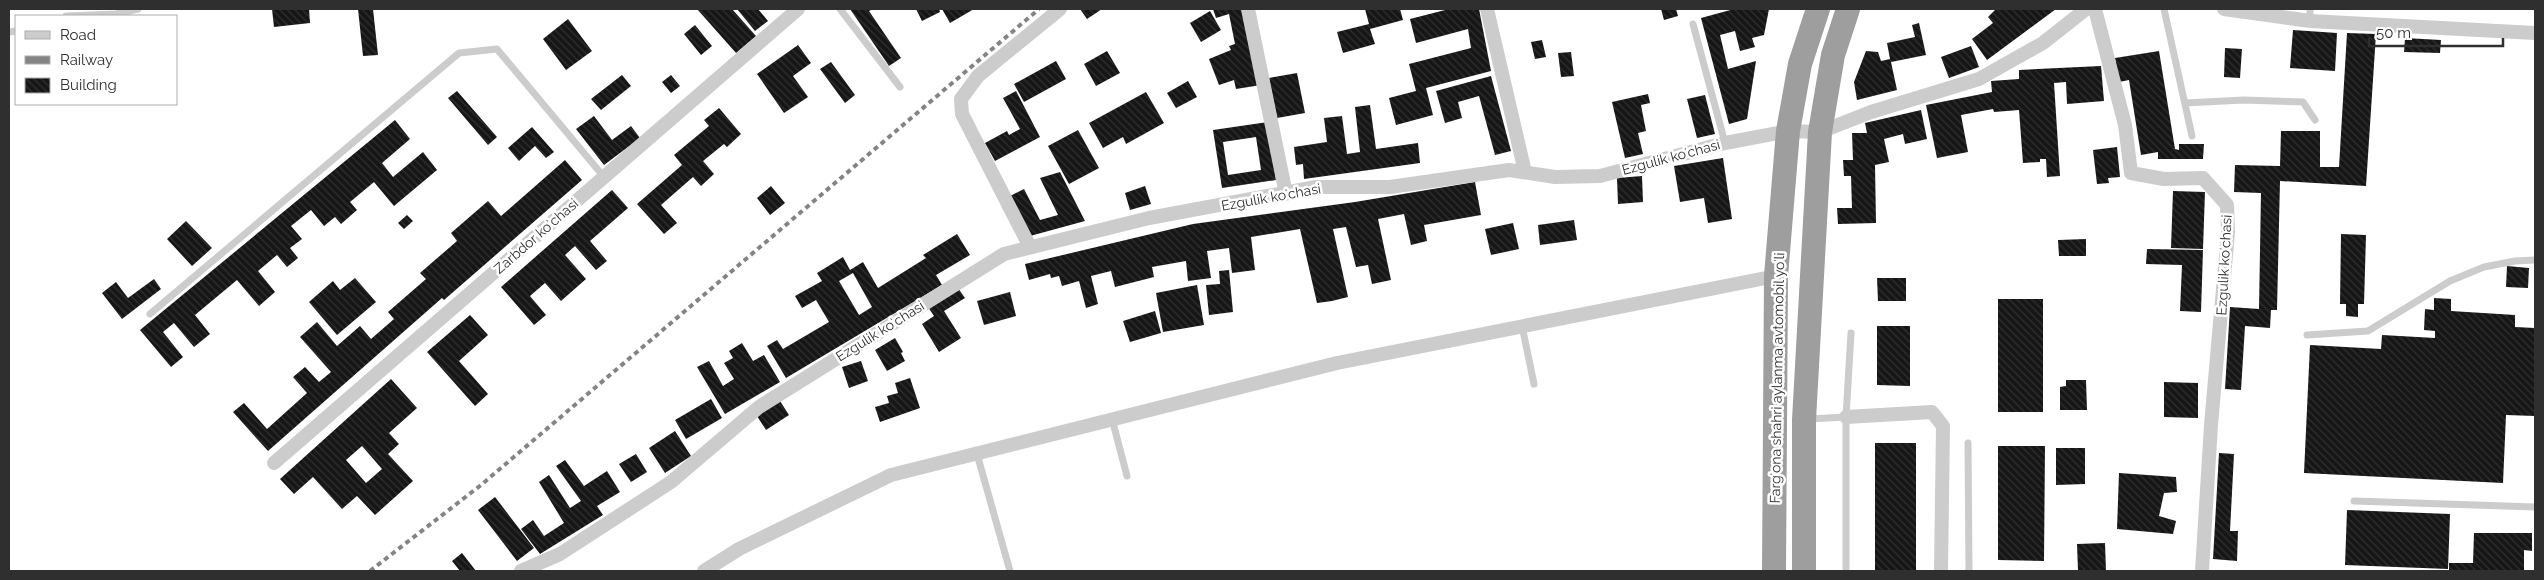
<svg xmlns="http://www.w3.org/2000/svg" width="2544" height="580" viewBox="0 0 2544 580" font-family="Raleway,sans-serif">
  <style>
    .building { fill: url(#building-back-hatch); fill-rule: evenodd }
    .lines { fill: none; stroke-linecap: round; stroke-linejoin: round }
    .service { stroke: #ccc; stroke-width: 7 }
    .minor { stroke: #ccc; stroke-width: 14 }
    .trunk { stroke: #9e9e9e; stroke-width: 24 }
    .rail { stroke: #848484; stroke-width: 4; stroke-dasharray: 5 4; stroke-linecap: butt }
    .labels { text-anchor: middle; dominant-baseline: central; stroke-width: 5; stroke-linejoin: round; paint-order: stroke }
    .street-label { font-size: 14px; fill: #2f2f2f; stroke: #fff }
  </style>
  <defs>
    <pattern id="building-back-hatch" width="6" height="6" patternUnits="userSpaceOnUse" patternTransform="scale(1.25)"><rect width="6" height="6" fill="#161616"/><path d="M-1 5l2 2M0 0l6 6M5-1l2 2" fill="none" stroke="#303030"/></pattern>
  </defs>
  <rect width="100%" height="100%" fill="#fff"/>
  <path class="building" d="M272,9H309L310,23L274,27Z
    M358,9H373L378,55L363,56Z
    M697,9H732L756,36L736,53Z
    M737,9H758L768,21L755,31Z
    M850,9H873L869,11L901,58L889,66Z
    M916,9H939L940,12L922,21Z
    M942,9H974L950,23Z
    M1080,9H1102L1087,19Z
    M1213,9H1245L1261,85L1236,89L1234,80L1219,85L1209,59L1231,50L1229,46L1235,44L1229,14L1216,18Z
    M1365,9H1400L1403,20L1370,29L1375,44L1343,53L1337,32L1369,24Z
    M1449,9H1479L1491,71L1426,88L1433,115L1396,125L1389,98L1416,91L1409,64L1471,48L1468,29L1416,43L1410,19Z
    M1661,9H1676L1678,16L1664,20Z
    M1734,9H1769L1764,35L1752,38L1755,47L1740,51L1735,31L1720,35L1728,69L1756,61L1747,119L1729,124L1701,18Z
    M1996,9H2056L1987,60L1972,39L1993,23L1988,17Z
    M1210,11L1221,30L1201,42L1190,23Z
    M568,19L592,51L566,70L543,39Z
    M1919,23L1926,55L1891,62L1897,90L1857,100L1854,82L1866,51L1878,52L1881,61L1890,59L1887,43L1915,37L1912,25Z
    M695,25L712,46L701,55L684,34Z
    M2293,30L2337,33L2335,71L2290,68Z
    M2347,33L2376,34L2366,186L2280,181L2277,310H2271L2270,328L2245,326L2241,390L2225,389L2230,307L2259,309L2261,193L2234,192L2235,165L2280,166L2281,131H2320V167H2339Z
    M2405,38L2441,40L2440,53L2404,52Z
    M1542,40L1546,57L1535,59L1531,42Z
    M798,45L811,63L793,76L808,97L784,113L757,74Z
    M1971,46L1979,67L1949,78L1941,57Z
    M2225,48L2242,49L2240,78L2224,77Z
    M1107,51L1120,73L1096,86L1084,64Z
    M2159,51L2175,149L2179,150V144H2204L2203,159H2158V152L2141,155L2129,80L2119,82L2115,58Z
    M1571,52L1574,76L1561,77L1558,53Z
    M1056,61L1066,79L1024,102L1014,84Z
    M831,62L855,95L845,103L820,69Z
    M2101,66L2104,101L2067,104L2066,82L2054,83L2060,176L2047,177L2046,159H2040V162L2023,163L2019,110L1994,112L1993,109L1961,115L1968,152L1937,158L1926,105L1992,92L1991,81L2019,79V70Z
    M1297,73L1305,113L1277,118L1269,78Z
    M622,75L631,86L601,110L591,99Z
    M671,75L680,86L671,93L662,82Z
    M1491,76L1511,151L1495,155L1479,96L1458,102L1462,118L1445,123L1436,91Z
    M1188,81L1197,97L1176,108L1167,93Z
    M457,91L497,137L488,145L448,98Z
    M1016,91L1040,137L995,161L985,143L1007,131L1009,135L1020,129L1003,98Z
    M1146,92L1164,123L1126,144L1123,137L1103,148L1089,123Z
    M1648,94L1650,103L1641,105L1646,131L1638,133L1643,154L1625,158L1612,102Z
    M1705,95L1715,134L1697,138L1687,99Z
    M1370,105L1376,149L1418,143L1420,163L1304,179L1303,164L1296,165L1294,147L1327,142L1324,118L1342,116L1347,154L1360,152L1355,107Z
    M719,108L741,134L727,147L724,144L703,161L714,174L701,186L693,177L661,205L677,223L664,234L637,204L682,165L674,155L709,126L704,120Z
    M1921,110L1927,139L1905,144L1903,134L1884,139L1889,162L1875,165L1876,223L1838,224L1837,208H1852L1851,176H1844L1843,160H1853L1852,133H1867L1865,123Z
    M594,116L612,140L631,126L640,138L604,165L576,129Z
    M395,120L410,139L382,163L393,177L423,152L437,170L394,206L374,182L350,202L357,210L341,224L335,217L324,226L311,210L291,226L302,239L290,248L298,258L287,267L277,255L258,271L275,292L259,306L237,280L195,315L210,334L194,347L174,323L163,332L183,357L171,367L140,330Z
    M1268,122L1276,180L1222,188L1213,130ZM1256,137L1261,170L1228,175L1223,142Z
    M532,127L554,152L546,158L535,146L519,161L508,148Z
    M1078,130L1099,168L1069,184L1048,146Z
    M2117,147L2120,177L2108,178L2109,183L2097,184L2093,150Z
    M1723,158L1732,219L1708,223L1704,198L1680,202L1674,166Z
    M565,160L582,180L444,300L442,298L268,451L233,412L244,403L267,429L307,393L293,377L305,367L319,382L331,372L300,337L317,322L337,346L360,326L371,339L394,319L388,312L426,279L420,273L457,241L451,233L488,201L501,216Z
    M1060,172L1085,221L1030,236L1010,196L1024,189L1040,220L1058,215L1040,178Z
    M1642,176L1643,202L1618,204L1617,178Z
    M1475,182L1481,215L1424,225L1427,241L1411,245L1404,214L1378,219L1391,280L1372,284L1368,265L1356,267L1346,227L1333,229L1348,297L1332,301L1317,303L1300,229L1251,237L1255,270L1232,273L1229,248L1207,251L1211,278L1188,281L1186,261L1152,267L1154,277L1115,287L1111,271L1091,276L1098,304L1086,308L1079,281L1062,286L1059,276L1051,278L1050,274L1029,280L1025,264L1193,224L1355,202Z
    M771,186L785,203L770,215L757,198Z
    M1145,186L1151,204L1130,210L1125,193Z
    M612,190L628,208L590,241L607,261L596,270L575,246L565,255L586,279L561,301L545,283L530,296L546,315L534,325L501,287Z
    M2173,191L2205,192L2203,249L2171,248Z
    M407,215L413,221L404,229L398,223Z
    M1574,220L1577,240L1540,245L1538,225Z
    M186,221L212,248L192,266L167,239Z
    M1513,223L1519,249L1491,255L1485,229Z
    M957,234L970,255L936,275L942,285L786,378L767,346L777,340L783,349L829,322L816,300L802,308L795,296L822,281L817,273L843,257L850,270L863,262L878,288L926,258L923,255ZM853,273L872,307L859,315L839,281Z
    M2341,234L2366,235L2364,304H2358V317L2346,316V304H2340Z
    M2086,239V256H2059L2058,240Z
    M2147,249L2203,250L2201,312L2180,311L2182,265L2146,264Z
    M2507,266L2529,268L2528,288L2506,287Z
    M1229,270L1233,312L1209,315L1206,285L1220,284L1219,271Z
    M355,278L376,302L337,335L309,302L333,281L340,290Z
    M1877,278H1906V301H1878Z
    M154,279L161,289L122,319L102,293L116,282L128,298Z
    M1197,285L1204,325L1163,332L1156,293Z
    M958,288L965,298L944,311L961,338L939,352L922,324L934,316L928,307Z
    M1010,292L1016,316L984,325L977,301Z
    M2434,298L2451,299V311L2515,315V327L2535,328V416L2506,415L2503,483L2304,473L2310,345L2381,349L2382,335L2435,338V331L2424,330L2425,309L2434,310Z
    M1998,299H2043V412H1998Z
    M1155,311L1161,333L1130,342L1123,321Z
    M470,315L488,335L459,361L488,394L475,406L427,352Z
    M1877,326H1910V386L1877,385Z
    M895,338L903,352L901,353L905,361L887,371L875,350Z
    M742,343L753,361L764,355L780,382L725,414L697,367L709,361L723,386L734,379L724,363L733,358L729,351Z
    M861,361L868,381L849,388L842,367Z
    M910,378L920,408L880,422L875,407L889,403L887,396L898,393L895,383Z
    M391,379L417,408L389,433L399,444L388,454L413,481L375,515L357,496L342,509L313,477L294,494L280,479ZM362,446L382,469L366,483L346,460Z
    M2066,380H2086L2087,410H2060V387L2066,386Z
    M2164,382L2198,383V418L2164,417Z
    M711,399L722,418L686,439L675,420Z
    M780,401L789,415L766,430L757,416Z
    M675,431L691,456L665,473L649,448Z
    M1875,443H1916V571H1875Z
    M1998,446H2045L2044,561L1998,560Z
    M2056,448H2085V484L2056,485Z
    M2219,453L2234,454L2230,531H2238L2237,561L2213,559Z
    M636,454L647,472L631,482L619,464Z
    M565,460L584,486L607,471L620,492L597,506L603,515L540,554L521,529L533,520L544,536L564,523L539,482L549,475L570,508L581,501L556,466Z
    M2119,473L2176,477L2177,492L2164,493L2159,516L2176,521L2173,534L2117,529Z
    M495,497L534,548L517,561L478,510Z
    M2347,510L2450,514L2448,569L2345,565Z
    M2474,533H2532V551L2524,550V571H2449V563H2473Z
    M2105,543L2106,571H2078L2077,544Z
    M462,553L476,571H460L452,561Z"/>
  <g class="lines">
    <path class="service" d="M840,9L900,87
      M2164,9L2192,136
      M66,16L116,14L138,9
      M2310,21V9
      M1693,24L1725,143
      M9,32L16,31
      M2185,103L2244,100L2303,102L2315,120
      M150,314L459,53L497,49L604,177
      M1522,326L1534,384
      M2307,335L2368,331L2450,281L2484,267L2515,261L2535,260
      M1112,419L1127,476
      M1809,419L1846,417
      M1968,443L1969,571
      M977,454L1010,571
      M2354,501L2535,507
      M1846,571V417L1851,333"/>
    <path class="minor" d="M1248,9L1286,194
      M1487,9L1525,172
      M2095,9L2125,125L2131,173L2164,179L2203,178L2227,205L2228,232L2211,425L2202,571
      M2224,9L2310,21L2535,33
      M1030,247L962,114L961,99L978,76L1060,9
      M1846,417L1932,412L1943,426L1941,571
      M274,463L798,9
      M521,571L560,554L671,482L759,407L1004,254L1149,218L1316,187H1390L1509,170L1555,177L1600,176L1725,143L1788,131L1820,132L1871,112L1979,79L2043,43L2086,9
      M704,571L739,549L891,475L1337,363L1776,276"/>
    <path class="trunk" d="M1774,571L1776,276L1788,131L1800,64L1818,9
      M1804,571V420L1820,132L1833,55L1848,9"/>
    <path class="rail" d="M370,571L481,485L1039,9"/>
  </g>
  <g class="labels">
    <g class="street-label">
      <text transform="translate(1671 157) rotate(-15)">Ezgulik koʻchasi</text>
      <text transform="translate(1271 197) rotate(-10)">Ezgulik koʻchasi</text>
      <text transform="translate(536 236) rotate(-41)">Zarbdor koʻchasi</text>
      <text transform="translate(2224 265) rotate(-87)">Ezgulik koʻchasi</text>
      <text transform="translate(880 331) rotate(-32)">Ezgulik koʻchasi</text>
      <text transform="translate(1777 378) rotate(-89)">Fargʻona shahri aylanma avtomobil yoʻli</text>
    </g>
  </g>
  <rect width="2544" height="580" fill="none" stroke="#2f2f2f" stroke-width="20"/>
  <rect x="15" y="15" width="162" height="90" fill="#ffffff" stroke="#acacac"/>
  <rect x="25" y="31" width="25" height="8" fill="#cccccc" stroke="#acacac"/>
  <text x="60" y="40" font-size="15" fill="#2f2f2f">Road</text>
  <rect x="25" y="56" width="25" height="8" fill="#848484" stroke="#acacac"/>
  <text x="60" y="65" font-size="15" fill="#2f2f2f">Railway</text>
  <rect x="25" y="78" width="25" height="15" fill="url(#building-back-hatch)" stroke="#acacac"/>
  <text x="60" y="90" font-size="15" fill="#2f2f2f">Building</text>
  <path d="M2369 38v8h134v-8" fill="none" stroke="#2f2f2f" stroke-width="2.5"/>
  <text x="2376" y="38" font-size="15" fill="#2f2f2f" stroke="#ffffff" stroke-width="4" paint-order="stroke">50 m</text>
</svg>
